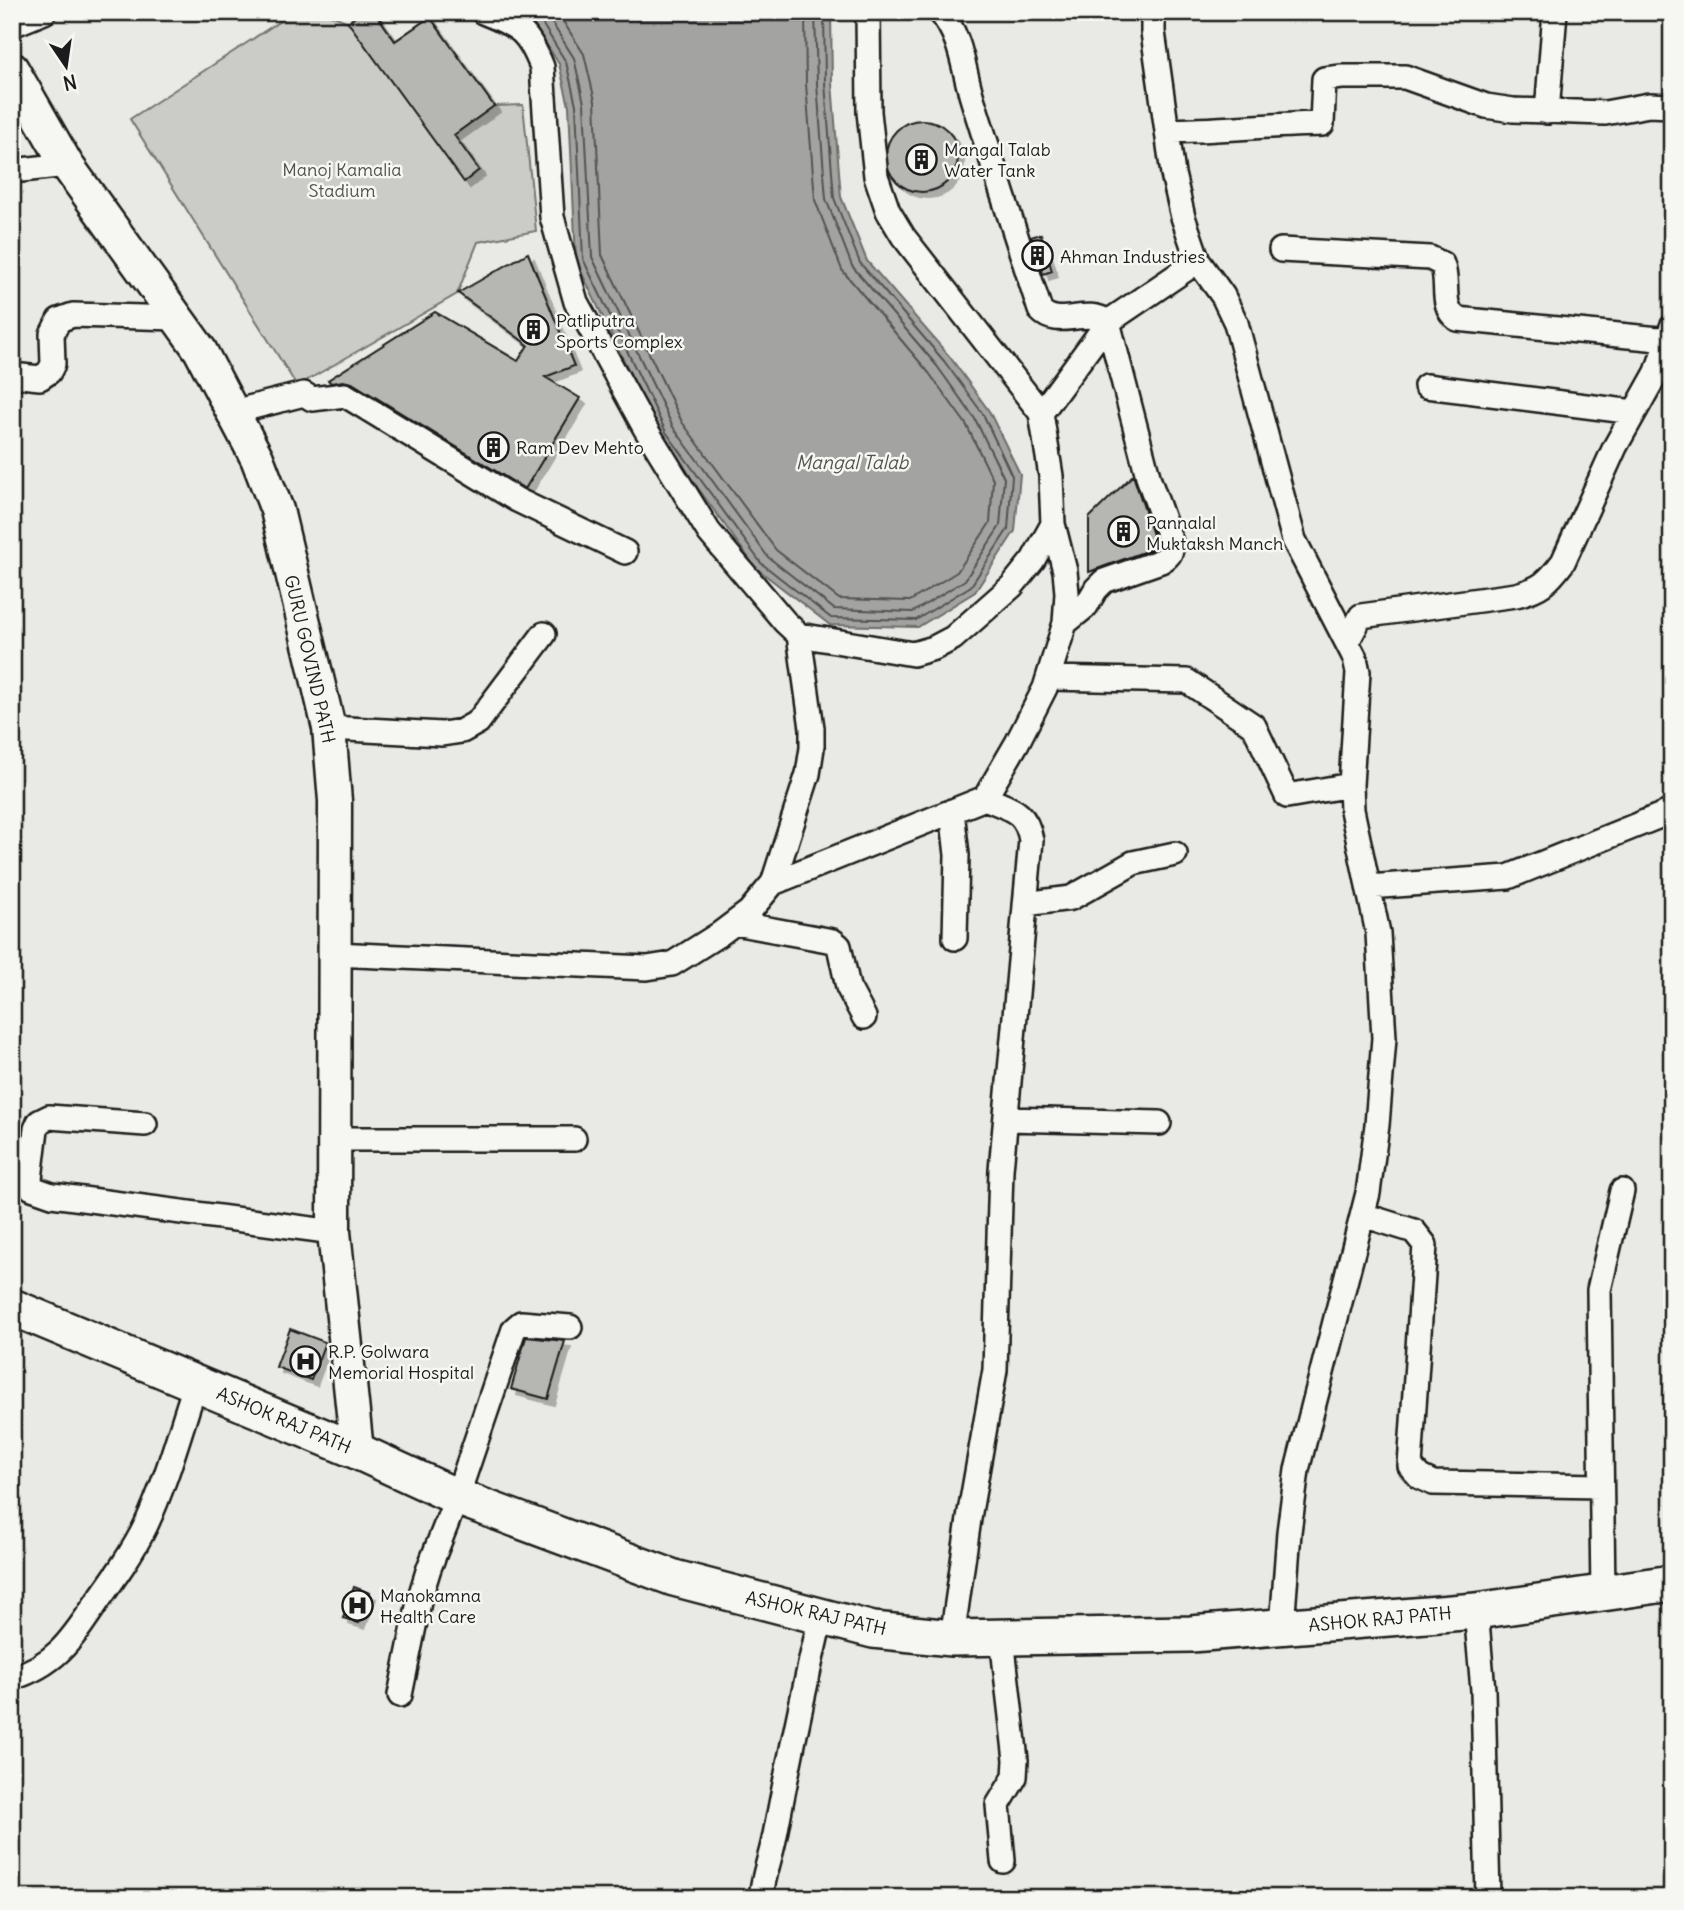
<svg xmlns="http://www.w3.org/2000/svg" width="1684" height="1910" viewBox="0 0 1684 1910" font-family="Delius,sans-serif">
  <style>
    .green { fill: #cbcbc7; stroke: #747472; stroke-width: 2 }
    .water { fill: #a3a3a1; stroke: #6d6d6c; stroke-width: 2 }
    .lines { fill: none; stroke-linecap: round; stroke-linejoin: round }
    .shore { stroke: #525251; stroke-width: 2 }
    .building { fill: #b6b6b3; stroke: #1c1c1c; stroke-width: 2; filter: url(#shadow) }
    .street-casing { stroke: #1c1c1c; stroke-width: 28 }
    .secondary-casing { stroke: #1c1c1c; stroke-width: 37 }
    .primary-casing { stroke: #1c1c1c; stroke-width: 40 }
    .street { stroke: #f6f6f2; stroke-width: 23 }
    .secondary { stroke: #f6f6f2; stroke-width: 32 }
    .primary { stroke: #f6f6f2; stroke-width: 35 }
    .labels { text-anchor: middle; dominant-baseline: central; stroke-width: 5; stroke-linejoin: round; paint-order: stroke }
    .poi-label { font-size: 18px; fill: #1c1c1c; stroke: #f6f6f2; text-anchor: start }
    .park-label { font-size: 18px; fill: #51514f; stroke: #f6f6f2 }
    .street-label { font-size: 18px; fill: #1c1c1c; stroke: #f6f6f2 }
    .water-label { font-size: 19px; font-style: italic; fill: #525251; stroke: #f6f6f2 }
  </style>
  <defs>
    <filter id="shadow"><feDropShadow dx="6" dy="6" stdDeviation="0" flood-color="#0004"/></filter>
  </defs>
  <rect width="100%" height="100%" fill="#e9e9e5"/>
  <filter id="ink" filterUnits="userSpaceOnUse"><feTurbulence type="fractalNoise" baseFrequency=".0143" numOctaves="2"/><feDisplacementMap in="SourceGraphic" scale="14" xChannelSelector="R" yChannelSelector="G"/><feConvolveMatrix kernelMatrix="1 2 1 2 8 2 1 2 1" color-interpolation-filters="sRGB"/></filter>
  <g filter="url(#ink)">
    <path class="green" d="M294,12H324L348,22L375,12L395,41L430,17L494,106L523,105L536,231L478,242L457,294L297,386L130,119Z"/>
    <path class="water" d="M526,12H831L832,83L841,197L867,261L950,357L989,411L1020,474L1015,531L975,592L918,627L830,625L756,568L660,436L576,261L569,106L559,64Z"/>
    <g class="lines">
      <path class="shore" d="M535,12L566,62L576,105L583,259L666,432L761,563L831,618L916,620L971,586L1008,529L1012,476L983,414L944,361L860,263L834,198L825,83L824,12
        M545,12L574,58L584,103L592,257L673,427L768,557L834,609L913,612L965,580L1000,526L1004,478L975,419L937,366L852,266L826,199L817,84L815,12
        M557,12L584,54L595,101L602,255L682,422L776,550L839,599L910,601L957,572L990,523L993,480L966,424L929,373L842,270L815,200L806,84L805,12"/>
    </g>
    <path class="building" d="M362,12H375L395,41L430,17L494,106L454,135L479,170L464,182L348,22Z
      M886 156a36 36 0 1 1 72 0a36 36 0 1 1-72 0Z
      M1041,234L1052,271L1043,274L1031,237Z
      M528,253L574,366L545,377L580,398L525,489L352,383L343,381L331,383L328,380L435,312L518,361L528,345L458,293Z
      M1133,475L1157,547L1089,572V518Z
      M290,1329L325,1342L311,1380L276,1367Z
      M526,1337L565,1341L548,1399L511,1389Z
      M354,1587L370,1593L359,1623L343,1618Z"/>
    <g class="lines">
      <defs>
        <path id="street" d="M483,12C519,27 527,29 542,67L552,217L576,302L645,428L709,532L785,622L799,635L913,654L934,648L953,638L1012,586L1033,560L1053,524L1051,476L1041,413L1108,322L1198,261
          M868,12L869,112L876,176L888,211L903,236L1041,413
          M940,12C962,37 963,70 973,101C995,171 1017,240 1040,310C1058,330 1085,306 1108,322
          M1153,12V32L1173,174L1183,217L1198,261L1223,296L1236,323L1294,540L1355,658L1358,672L1351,785L1352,810L1378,933L1384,1038L1377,1125L1368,1193L1297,1470L1289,1532L1282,1627
          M12,25L44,12
          M1547,112L1555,12
          M1167,131C1219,130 1270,125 1322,124L1324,79L1342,77H1405L1486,106L1513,110L1605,113L1649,105L1672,106
          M12,171L67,165
          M1281,250L1430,258L1442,264C1450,283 1439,305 1457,319L1669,340
          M12,375L40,378L49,372L53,364L52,334L59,320L73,315L177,318
          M1426,386L1634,412
          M233,412L304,394L312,399L345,395L517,500L625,552
          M1065,623L1086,606L1096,589L1104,581L1161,561C1170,556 1172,552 1171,542L1149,480L1108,322
          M1347,642L1361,616L1516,595C1541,589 1548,582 1563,562L1615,447L1657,372L1672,327
          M1049,678L1187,681L1254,726L1287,796L1351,785
          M329,728L442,734L462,731L478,722L544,634
          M952,811L957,855L955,938
          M773,883L985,798L1017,743L1045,688L1065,623L1067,593L1065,571L1053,524
          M1368,887L1508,877L1672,811
          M1025,904L1071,898L1133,863L1175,854
          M735,923L833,941L839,946L848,987L864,1017
          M334,954L647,968L672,964L721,933L749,912L773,883L808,774L812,748V728L799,635
          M1006,1119L1159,1123
          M145,1124L49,1117L39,1122L36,1129L30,1179L32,1188L52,1195L334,1232
          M333,1139H574
          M1363,1215L1414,1231L1425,1245L1410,1466L1420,1477L1433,1483L1600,1486
          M1603,1594L1599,1290L1622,1191
          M1476,1611L1483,1690L1488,1898
          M952,1638L970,1512L995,1370L1001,1170L1031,840C1026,810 1010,809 985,798
          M1002,1638L1016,1760L1015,1777L998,1805L1003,1861
          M12,1678C57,1664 72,1639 97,1602C115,1577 133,1552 146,1525C167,1480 180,1430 196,1383
          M400,1695L420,1597L429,1568L457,1497L514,1329L521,1323L570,1327
          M761,1898C763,1875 771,1857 775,1835C789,1761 804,1689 821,1616"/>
        <path id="secondary" d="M12,69L67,165L200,350L257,458L277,510L329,728L335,801L334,1232L357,1451"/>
        <path id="primary" d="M12,1307L357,1451L457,1497L674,1578L873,1630L952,1638L1191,1634L1476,1611L1672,1583"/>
      </defs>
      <use href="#street" class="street-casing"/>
      <use href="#secondary" class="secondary-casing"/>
      <use href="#primary" class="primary-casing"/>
      <use href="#street" class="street"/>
      <use href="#secondary" class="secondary"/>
      <use href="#primary" class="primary"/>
    </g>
  </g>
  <defs>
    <symbol id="building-ring" viewBox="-11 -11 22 22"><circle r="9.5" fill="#f6f6f2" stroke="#1c1c1c" stroke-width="1.5"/><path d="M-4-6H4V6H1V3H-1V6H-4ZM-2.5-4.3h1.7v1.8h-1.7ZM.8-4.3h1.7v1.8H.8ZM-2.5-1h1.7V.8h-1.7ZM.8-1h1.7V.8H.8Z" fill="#1c1c1c"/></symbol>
    <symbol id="hospital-ring" viewBox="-11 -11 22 22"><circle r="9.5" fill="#f6f6f2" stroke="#1c1c1c" stroke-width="1.5"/><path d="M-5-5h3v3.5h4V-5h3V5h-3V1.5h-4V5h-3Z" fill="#1c1c1c"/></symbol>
  </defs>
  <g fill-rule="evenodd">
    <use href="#building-ring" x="904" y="142" width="35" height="35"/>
    <use href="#building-ring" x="1020" y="238" width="35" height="35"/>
    <use href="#building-ring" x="516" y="312" width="35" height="35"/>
    <use href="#building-ring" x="476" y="430" width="35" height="35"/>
    <use href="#building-ring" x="1106" y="514" width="35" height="35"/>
    <use href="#hospital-ring" x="288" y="1344" width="35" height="35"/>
    <use href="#hospital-ring" x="340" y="1588" width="35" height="35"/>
  </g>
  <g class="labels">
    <g class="poi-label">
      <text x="944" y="149">Mangal Talab<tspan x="944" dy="21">Water Tank</tspan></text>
      <text x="1060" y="256">Ahman Industries</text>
      <text x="556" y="320">Patliputra<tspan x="556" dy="21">Sports Complex</tspan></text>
      <text x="516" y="447">Ram Dev Mehto</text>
      <text x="1146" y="522">Pannalal<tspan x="1146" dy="21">Muktaksh Manch</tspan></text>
      <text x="328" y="1351">R.P. Golwara<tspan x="328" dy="21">Memorial Hospital</tspan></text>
      <text x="380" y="1595">Manokamna<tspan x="380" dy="21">Health Care</tspan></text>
    </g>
    <g class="park-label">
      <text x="342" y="169">Manoj Kamalia<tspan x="342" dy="21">Stadium</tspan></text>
    </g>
    <g class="street-label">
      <text transform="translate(310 659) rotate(77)">GURU GOVIND PATH</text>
      <text transform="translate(284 1420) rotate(23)">ASHOK RAJ PATH</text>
      <text transform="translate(816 1613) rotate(13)">ASHOK RAJ PATH</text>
      <text transform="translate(1380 1619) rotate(-5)">ASHOK RAJ PATH</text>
    </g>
    <g class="water-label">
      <text x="852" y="462">Mangal Talab</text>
    </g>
  </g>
  <rect width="1684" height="1910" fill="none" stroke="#f6f6f2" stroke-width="42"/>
  <rect x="21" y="21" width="1642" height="1868" fill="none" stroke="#1c1c1c" stroke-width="2.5" filter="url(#ink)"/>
  <g transform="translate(66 66) rotate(167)" stroke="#f6f6f2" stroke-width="5" paint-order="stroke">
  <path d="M0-5L12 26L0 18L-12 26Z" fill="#1c1c1c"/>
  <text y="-10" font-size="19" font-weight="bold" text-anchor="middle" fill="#1c1c1c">N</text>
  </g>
</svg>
